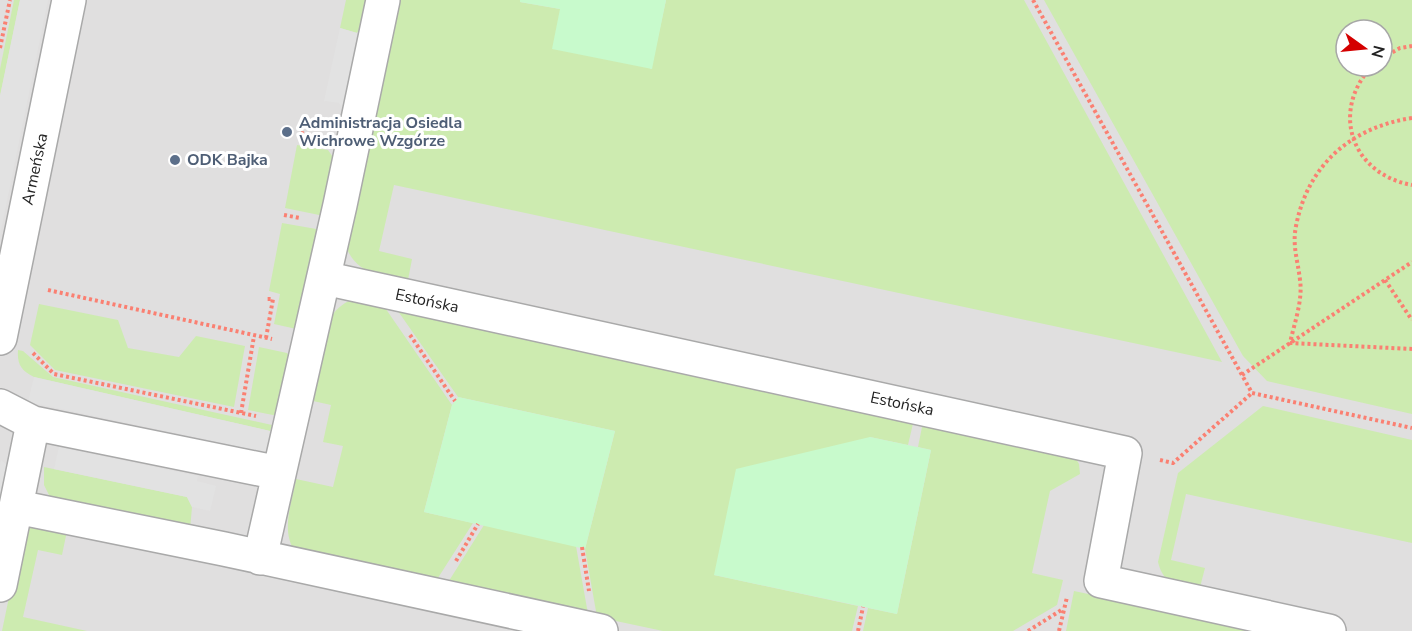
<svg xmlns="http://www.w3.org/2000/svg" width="1412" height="631" viewBox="0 0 1412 631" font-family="'Nunito Sans',sans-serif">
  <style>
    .residential { fill: #e0dfdf; fill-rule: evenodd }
    .grass { fill: #cdebb0; fill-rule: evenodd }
    .park { fill: #c8facc }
    .parking { fill: #e2e2e2 }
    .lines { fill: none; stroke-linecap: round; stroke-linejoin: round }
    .minor-casing { stroke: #a9a9a9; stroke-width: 36 }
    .path { stroke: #fa8072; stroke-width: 4; stroke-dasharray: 3 3; stroke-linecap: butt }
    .minor { stroke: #fff; stroke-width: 33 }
    .service-dot { fill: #5c6f8a; stroke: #fff; stroke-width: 2 }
    .labels { text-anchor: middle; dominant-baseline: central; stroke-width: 6; stroke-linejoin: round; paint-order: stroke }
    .service-label { font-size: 16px; font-weight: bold; fill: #4e5e75; stroke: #fff; text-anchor: start }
    .street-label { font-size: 16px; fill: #222; stroke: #fff }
  </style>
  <rect width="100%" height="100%" fill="#f2efe9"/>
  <path class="residential" d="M0,0H1412V631H0ZM1346,30H1382V66H1346Z"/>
  <path class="grass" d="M14,0H20L0,96V69Z
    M346,0H367L361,27L357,33L340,28Z
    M396,0H520V2L560,9L651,69L666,0H1024L1222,362L394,185L379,251L412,259L408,280C384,276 358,275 347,249Z
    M1044,0H1412V414L1267,381L1243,356ZM1346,30H1382V66H1346Z
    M297,145L328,150L335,160L324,216L285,208Z
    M282,223L322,230L301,330L274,324L280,294L269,291Z
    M355,298L379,299L452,405L424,512L473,523L436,581L294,550C281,529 292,502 296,479L333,487L343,446L323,442L331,405L313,401C318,376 320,338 332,316C337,307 346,302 355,298Z
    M39,304L118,320L128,348L179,357L196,336L245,346L234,407L55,370L30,345Z
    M393,304L915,415L908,445L870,437L714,575L858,606L852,631H663L597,617L585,549L615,431L458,397Z
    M259,347L287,353L294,361L283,417L248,410Z
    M18,350L23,351L53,377L272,425L270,431L34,377C21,371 17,364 18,350Z
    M1263,406L1412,440V543L1186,494L1171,560L1205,568L1199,591C1178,585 1164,586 1158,562L1178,473Z
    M924,417L1074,455L1079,464L1080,474L1050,491L1032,573L1063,580L1057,605L1013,631H863L868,608L897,614L931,450L918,447Z
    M44,467L187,497L192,507L190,530L51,499L44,485Z
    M484,525L576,546L588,614L447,584Z
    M35,526L67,531L62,555L38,550L23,617L87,631H2L21,539L26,530Z
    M1074,591L1263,631H1066Z"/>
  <path class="park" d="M520,0H666L652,69L552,49L560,9L520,2Z
    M458,397L615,431L585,549L424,512L452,405Z
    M870,437L931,450L897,614L714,575L736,469Z"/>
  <path class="parking" d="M20,0H48L0,235V96Z
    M361,27L344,111L339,103L324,101L340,28L357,33Z
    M34,377L270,431L265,455L237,449V446L28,402Z
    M59,447L198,476L197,481L216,486L210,511L192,507L187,497L54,469Z
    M1,460L12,469L0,527V465Z"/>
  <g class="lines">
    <defs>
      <path id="minor" d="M324,278L1125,453L1101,581L1329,631
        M0,338L69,0
        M0,406L33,423L279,473
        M17,507L224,549L601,631
        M260,558L340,205L383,0
        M0,585L33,423"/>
    </defs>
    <use href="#minor" class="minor-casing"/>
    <path class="path" d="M1033,0L1252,393L1412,428
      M0,48L10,0
      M1382,58L1400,48L1412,46
      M1372,66C1330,111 1351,174 1412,185
      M1412,118C1352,127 1308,164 1296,226C1292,246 1298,261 1300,280C1303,301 1294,324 1290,343L1412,349
      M301,133L318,136
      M284,215L300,218
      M1385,280L1412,320
      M48,290L272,339
      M410,335L455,401
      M266,338L273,299H267
      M33,353L54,374L256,416
      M1242,375L1412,262
      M241,413L254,336
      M1160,460L1173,463L1252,393
      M582,547L589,591
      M456,561L478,524
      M858,631L863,607
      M1028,631L1063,609
      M1059,631L1067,597"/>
    <use href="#minor" class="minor"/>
  </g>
  <g class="service-dot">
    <circle cx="287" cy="132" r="6"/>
    <circle cx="175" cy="160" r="6"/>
  </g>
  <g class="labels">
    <g class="service-label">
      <text x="299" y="123">Administracja Osiedla<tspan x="299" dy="18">Wichrowe Wzgórze</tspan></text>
      <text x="187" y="160">ODK Bajka</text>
    </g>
    <g class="street-label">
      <text transform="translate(35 169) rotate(-78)">Armeńska</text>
      <text transform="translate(427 301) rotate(12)">Estońska</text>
      <text transform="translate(902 404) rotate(12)">Estońska</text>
    </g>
  </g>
  <g transform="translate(1364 48) rotate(105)"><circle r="28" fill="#ffffff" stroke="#a7a7a7" stroke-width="1.5"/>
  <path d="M0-4.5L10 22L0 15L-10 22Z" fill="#d40000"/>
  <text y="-9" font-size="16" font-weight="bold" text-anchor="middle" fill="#222222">N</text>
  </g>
</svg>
